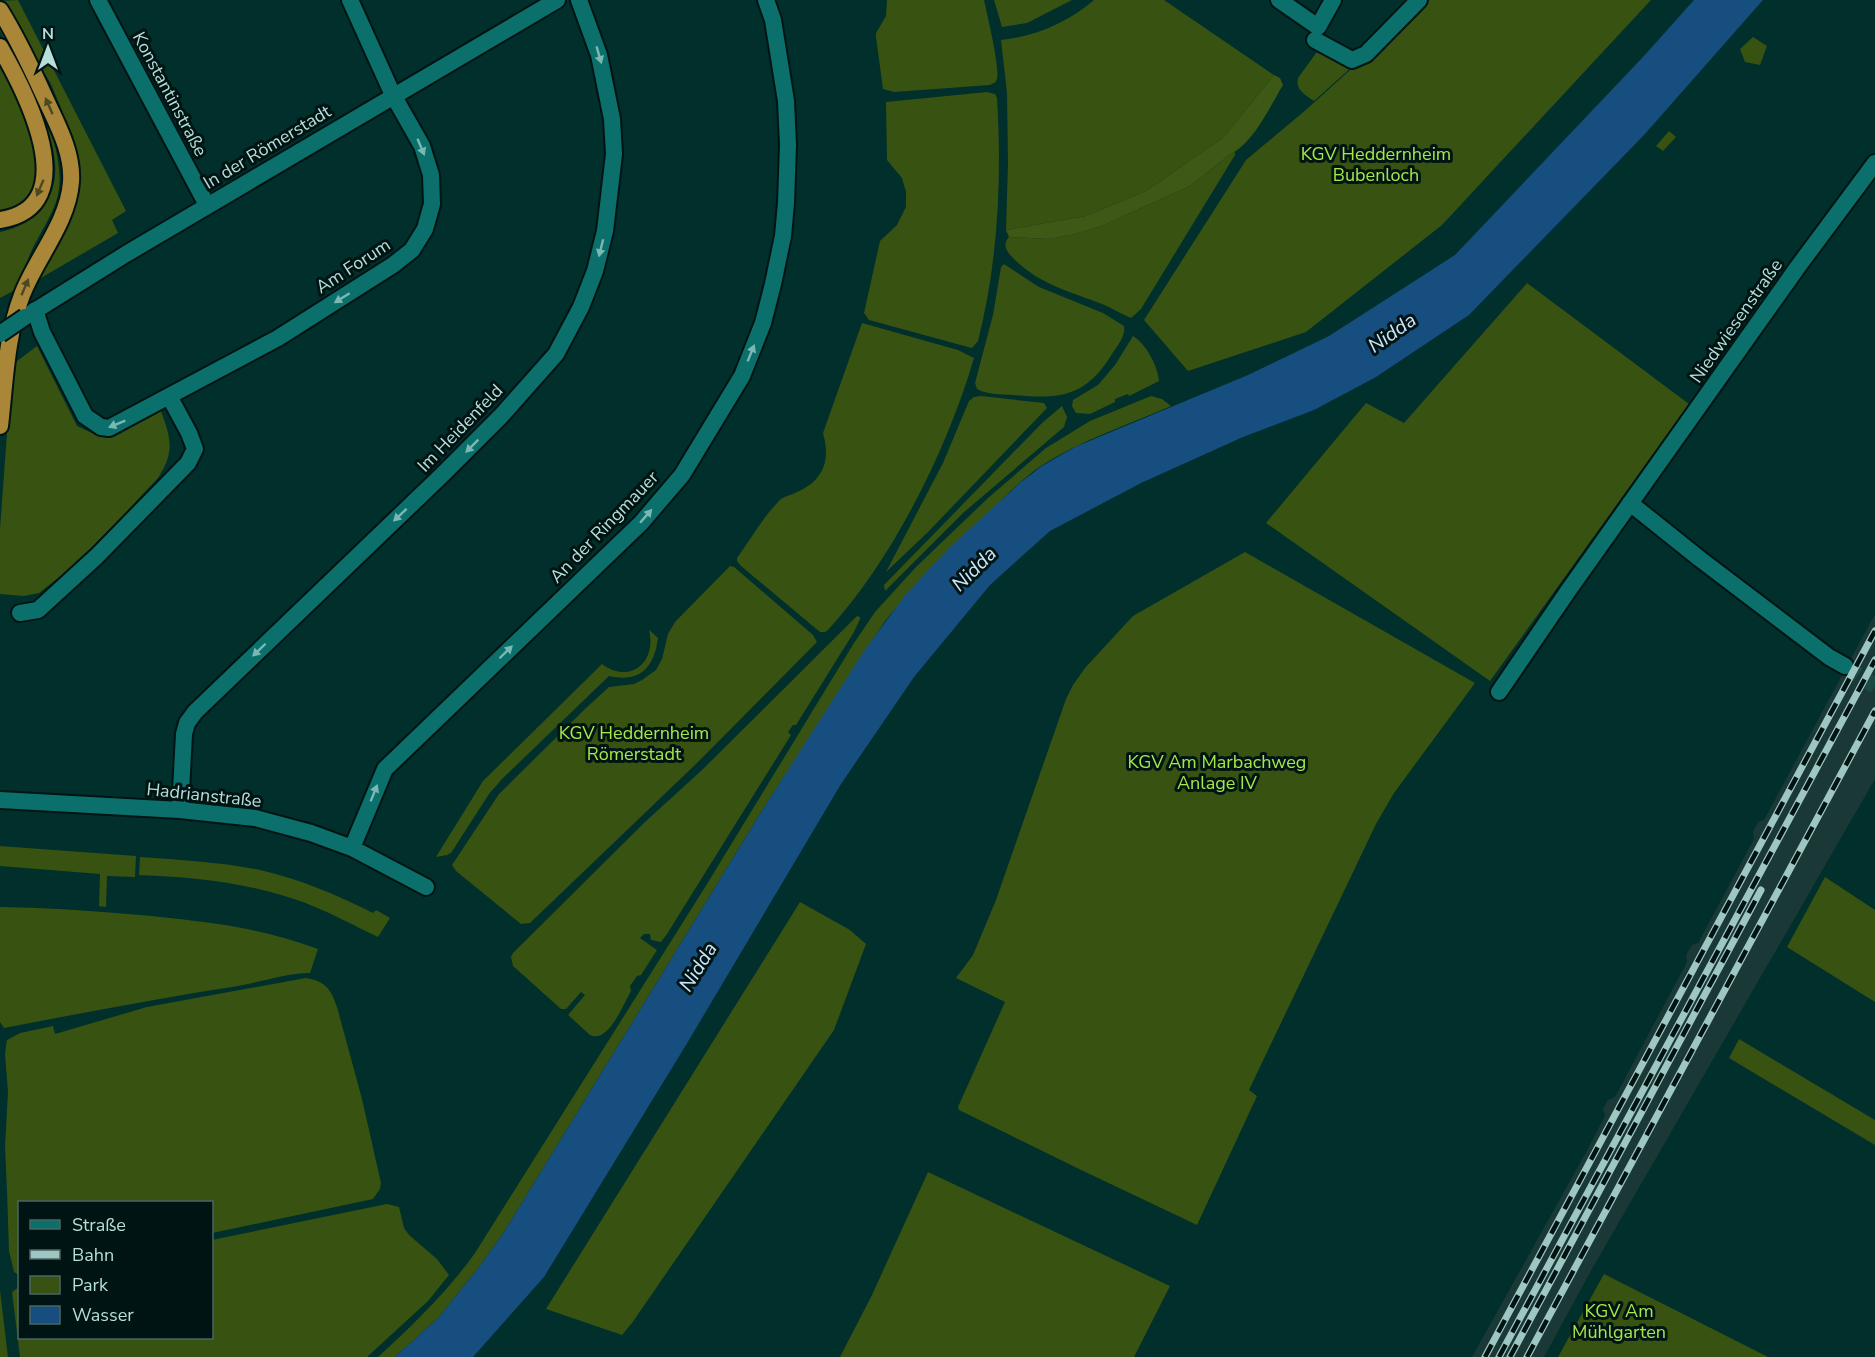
<svg xmlns="http://www.w3.org/2000/svg" width="1875" height="1357" viewBox="0 0 1875 1357" font-family="'Nunito Sans',sans-serif">
  <style>
    .built { fill: #193836 }
    .green { fill: #385211 }
    .forest { fill: #3d5915 }
    .water { fill: #164e7f }
    .lines { fill: none; stroke-linecap: round; stroke-linejoin: round }
    .minor-tunnel { stroke: #1b4946; stroke-width: 16; stroke-dasharray: 16 8; stroke-linecap: butt }
    .minor-casing { stroke: #001513; stroke-width: 20 }
    .tertiary-casing { stroke: #001513; stroke-width: 20 }
    .trunk-casing { stroke: #001513; stroke-width: 20 }
    .minor { stroke: #0b706b; stroke-width: 16 }
    .tertiary { stroke: #0b706b; stroke-width: 16 }
    .trunk { stroke: #aa8638; stroke-width: 16 }
    .rail-casing { stroke: #9ec6c2; stroke-width: 7 }
    .rail { stroke: #001513; stroke-width: 4.5; stroke-dasharray: 14; stroke-linecap: butt }
    .tertiary-bridge-casing { stroke: #001513; stroke-width: 20; stroke-linecap: butt }
    .tertiary-bridge { stroke: #0b706b; stroke-width: 16 }
    .oneway { fill: #7bb8b3 }
    .oneway2 { fill: #4c4824 }
    .labels { text-anchor: middle; dominant-baseline: central; stroke-width: 6; stroke-linejoin: round; paint-order: stroke }
    .street-label { font-size: 18px; fill: #b7deda; stroke: #001513 }
    .park-label { font-size: 18px; fill: #a6e749; stroke: #001513 }
    .water-label { font-size: 20px; font-style: italic; fill: #cfe5fc; stroke: #001513 }
  </style>
  <rect width="100%" height="100%" fill="#002f2c"/>
  <path class="built" d="M1875,614V779L1592,1269L1544,1357H1472L1585,1154L1605,1116L1603,1109L1608,1100L1615,1097L1687,962L1686,955L1692,945L1698,943L1754,839L1753,832L1758,822L1764,820Z"/>
  <path class="green" d="M18,0L126,211L112,220L118,233L34,282L70,211L80,173L73,137L51,84L0,1Z
    M887,0H984C987,14 1000,67 997,79C996,83 994,83 990,85L894,92L883,89L876,37V33L886,16Z
    M994,0H1072L1027,23L1002,27Z
    M1094,0H1164L1274,75L1224,137L1146,191L1086,216L1006,230L1008,163L1007,93L1001,40C1036,36 1067,23 1094,0Z
    M1427,0H1651L1442,225L1306,332L1188,371L1144,320L1246,160L1307,109Z
    M0,24C24,67 71,149 57,199C51,218 39,234 31,252C25,265 21,278 15,290L0,298V232C12,230 24,224 33,216C76,182 47,124 28,85C19,67 10,49 0,31Z
    M1753,37L1767,46L1760,65L1745,62L1740,49Z
    M1319,49L1354,65L1314,101C1306,95 1295,90 1298,78Z
    M0,64C15,89 48,159 36,187C34,193 23,205 18,209C13,211 5,212 0,214Z
    M987,92L995,94L997,98C1002,180 998,262 978,341L972,348L968,347L869,320L864,313L880,241L897,225L906,207V192L902,178L887,160L886,102Z
    M1669,131L1676,137L1663,151L1656,146Z
    M1235,152V155L1141,309L1131,318C1121,314 1112,308 1102,304C1069,291 1041,285 1015,260C1008,253 1001,246 1009,237L1049,239L1075,234L1104,225L1190,186L1229,155Z
    M1004,264L1039,287L1103,313L1124,326C1126,336 1117,346 1112,354C1085,398 1060,399 1013,395C1002,394 987,395 977,389L975,383L993,315L1001,267Z
    M1527,283L1689,404L1490,681L1266,523L1366,403L1404,423Z
    M862,323L958,350L974,358C947,450 893,559 828,630L825,632H820L741,566L737,561V558C751,539 763,517 779,501C784,496 789,496 795,493C823,481 831,462 823,433Z
    M1133,336C1146,344 1158,366 1159,381L1129,396L1128,394L1115,399V402L1090,414L1076,413L1072,406L1073,400L1098,385L1115,365Z
    M37,346L77,426L92,433L114,437L161,411C171,439 175,452 158,478L81,560L39,593L24,596L0,594V529L12,365Z
    M981,396L1044,403L1047,408L928,532L886,572L943,463L969,401L974,397Z
    M1151,396L1162,399L1171,406C1128,425 1081,440 1041,466C1020,480 1002,500 983,518C947,552 916,583 885,621L763,809L504,1232L476,1271L439,1317L395,1357H378C414,1324 447,1292 475,1253L707,884L854,643L875,612L916,567L988,498L1046,448L1090,421Z
    M1062,406L1067,417L1064,427L963,513L885,591L884,585L1042,423Z
    M1245,552L1475,683L1394,793L1376,824L1249,1090L1257,1096L1197,1225L1077,1168L959,1110L958,1107L1005,1002L956,978L973,955L996,900L1066,699L1073,685L1085,668L1133,616Z
    M730,566L734,567L813,635L817,642L697,763L530,923L521,924L456,871L452,865L499,794L585,709L609,687L634,684L642,680L656,670L662,659L668,634L675,622Z
    M857,616L860,617V619L854,632L796,725H793L788,732L791,735L667,934L661,942L651,940L650,934H644L640,938L657,950L641,975L637,976L630,986L631,991C623,1005 608,1044 590,1035L568,1015L585,995L581,992L566,1009H561L513,966L511,957L513,953L645,822L702,770Z
    M649,630L658,638C654,668 640,683 609,676L502,779L489,794L451,853L447,855L436,857L483,781L602,664C630,685 657,662 649,630Z
    M0,846L136,856L135,877L107,876L106,907L99,906L100,874L0,866Z
    M140,857C180,860 221,862 260,870C300,879 337,895 373,913L376,910L390,918L378,937C353,925 329,912 303,902C251,883 194,877 139,875Z
    M1825,877L1875,910V1002L1787,947Z
    M800,902L850,930L866,944L834,1030L632,1323L622,1335L546,1309Z
    M0,907C57,908 113,912 170,918C225,924 266,930 318,949L310,973C286,973 262,982 238,986C160,998 82,1013 4,1028L0,1022Z
    M306,978C326,981 331,990 337,1007L362,1099L381,1183L380,1189L373,1199L212,1233V1202H20L19,1275L14,1272L9,1251L7,1191L5,1147L8,1092L5,1054L7,1040L20,1033L53,1026L55,1034L147,1007Z
    M1739,1039L1875,1120V1145L1729,1058Z
    M928,1172L1170,1286L1134,1357H840L872,1295Z
    M387,1204L399,1207L404,1228L409,1235L437,1259L449,1275L428,1301L367,1357H20L12,1292L19,1287L20,1338H212V1240Z
    M1604,1274L1768,1357H1558Z
    M0,1290L8,1357H0Z"/>
  <path class="forest" d="M1274,75L1280,78L1283,85C1269,108 1254,143 1229,155L1190,186L1104,225L1075,234L1049,239L1009,237L1006,230L1086,216L1146,191L1224,137Z"/>
  <path class="water" d="M1694,0H1763L1644,135L1469,315L1376,377L1314,410L1243,437L1141,483L1050,531L990,585L914,677L841,784L686,1045L544,1277L473,1357H395L439,1317L476,1271L504,1232L763,809L864,651L906,594L950,547L1021,482L1042,466L1075,447L1248,375L1329,336L1455,255L1643,57Z"/>
  <g class="lines">
    <path class="minor-tunnel" d="M1845,666L1875,686"/>
    <defs>
      <path id="minor" d="M98,0L207,205
        M1279,0L1318,27L1333,0
        M1315,40L1352,60L1366,54L1419,0
        M35,310L42,332L85,416L101,427L109,428L278,338L393,265L412,250L425,229L432,204L431,175L422,146L393,95L350,0
        M1630,503L1700,559L1829,657L1845,666
        M20,613L38,610L97,556L188,463L195,449L189,433L169,396
        M1499,692L1568,591L1797,268L1875,163
        M0,800L180,810L255,818L311,833L352,848L426,887
        M180,810L184,734L187,723L195,712L442,475L501,416L556,354L581,307L595,271L605,231L614,154L612,119L599,55L579,0
        M352,848L385,769L641,523L682,475L742,376L763,323L773,284L783,236L786,203L788,145L786,101L773,20L766,0"/>
      <path id="tertiary" d="M25,317L126,254L557,0"/>
      <path id="trunk" d="M0,10C18,39 32,69 46,100C58,126 73,153 71,182C68,223 36,258 22,295C6,336 5,383 0,426
        M0,47C24,89 87,207 0,220"/>
    </defs>
    <use href="#minor" class="minor-casing"/>
    <use href="#tertiary" class="tertiary-casing"/>
    <use href="#trunk" class="trunk-casing"/>
    <use href="#minor" class="minor"/>
    <use href="#tertiary" class="tertiary"/>
    <use href="#trunk" class="trunk"/>
    <defs>
      <path id="rail" d="M1485,1357L1875,631
        M1499,1357L1875,660
        M1510,1357L1761,890
        M1527,1357L1875,711"/>
    </defs>
    <use href="#rail" class="rail-casing"/>
    <use href="#rail" class="rail"/>
    <defs>
      <path id="tertiary-bridge" d="M0,334L25,317"/>
    </defs>
    <use href="#tertiary-bridge" class="tertiary-bridge-casing"/>
    <use href="#tertiary-bridge" class="tertiary-bridge"/>
  </g>
  <defs><path id="oneway-solid" d="M-6-.8H1V-3.2L6.5 0L1 3.2V.8H-6Z" transform="scale(1.5)"/></defs>
  <g class="oneway">
    <use href="#oneway-solid" transform="translate(599 55) rotate(74)"/>
    <use href="#oneway-solid" transform="translate(421 147) rotate(67)"/>
    <use href="#oneway-solid" transform="translate(601 248) rotate(104)"/>
    <use href="#oneway-solid" transform="translate(342 298) rotate(148)"/>
    <use href="#oneway-solid" transform="translate(751 353) rotate(-68)"/>
    <use href="#oneway-solid" transform="translate(117 424) rotate(158)"/>
    <use href="#oneway-solid" transform="translate(472 446) rotate(135)"/>
    <use href="#oneway-solid" transform="translate(400 515) rotate(137)"/>
    <use href="#oneway-solid" transform="translate(646 516) rotate(-49)"/>
    <use href="#oneway-solid" transform="translate(259 650) rotate(136)"/>
    <use href="#oneway-solid" transform="translate(506 652) rotate(-44)"/>
    <use href="#oneway-solid" transform="translate(374 793) rotate(-68)"/>
  </g>
  <g class="oneway2">
    <use href="#oneway-solid" transform="translate(49 106) rotate(-114)"/>
    <use href="#oneway-solid" transform="translate(40 188) rotate(113)"/>
    <use href="#oneway-solid" transform="translate(25 287) rotate(-67)"/>
  </g>
  <g class="labels">
    <g class="street-label">
      <text transform="translate(170 94) rotate(62)">Konstantinstraße</text>
      <text transform="translate(267 147) rotate(-31)">In der Römerstadt</text>
      <text transform="translate(353 266) rotate(-33)">Am Forum</text>
      <text transform="translate(1736 321) rotate(-55)">Niedwiesenstraße</text>
      <text transform="translate(460 428) rotate(-46)">Im Heidenfeld</text>
      <text transform="translate(604 527) rotate(-46)">An der Ringmauer</text>
      <text transform="translate(204 795) rotate(6)">Hadrianstraße</text>
    </g>
    <g class="park-label">
      <text x="1376" y="154">KGV Heddernheim<tspan x="1376" dy="21">Bubenloch</tspan></text>
      <text x="634" y="733">KGV Heddernheim<tspan x="634" dy="21">Römerstadt</tspan></text>
      <text x="1217" y="762">KGV Am Marbachweg<tspan x="1217" dy="21">Anlage IV</tspan></text>
      <text x="1619" y="1311">KGV Am<tspan x="1619" dy="21">Mühlgarten</tspan></text>
    </g>
    <g class="water-label">
      <text transform="translate(1392 333) rotate(-35)">Nidda</text>
      <text transform="translate(974 569) rotate(-45)">Nidda</text>
      <text transform="translate(698 967) rotate(-58)">Nidda</text>
    </g>
  </g>
  <rect x="18" y="1201" width="195" height="138" fill="#001513" stroke="#496563" stroke-width="1.5"/>
  <rect x="30" y="1220" width="30" height="9" fill="#0b706b" stroke="#496563" stroke-width="1.5"/>
  <text x="72" y="1231" font-size="18" fill="#b7deda">Straße</text>
  <rect x="30" y="1250" width="30" height="9" fill="#9ec6c2" stroke="#496563" stroke-width="1.5"/>
  <text x="72" y="1261" font-size="18" fill="#b7deda">Bahn</text>
  <rect x="30" y="1276" width="30" height="18" fill="#385211" stroke="#496563" stroke-width="1.5"/>
  <text x="72" y="1291" font-size="18" fill="#b7deda">Park</text>
  <rect x="30" y="1306" width="30" height="18" fill="#164e7f" stroke="#496563" stroke-width="1.5"/>
  <text x="72" y="1321" font-size="18" fill="#b7deda">Wasser</text>
  <g transform="translate(48 48)" stroke="#001513" stroke-width="4.5" paint-order="stroke">
  <path d="M0-4.5L10 22L0 15L-10 22Z" fill="#b7deda"/>
  <text y="-9" font-size="16" font-weight="bold" text-anchor="middle" fill="#b7deda">N</text>
  </g>
</svg>
